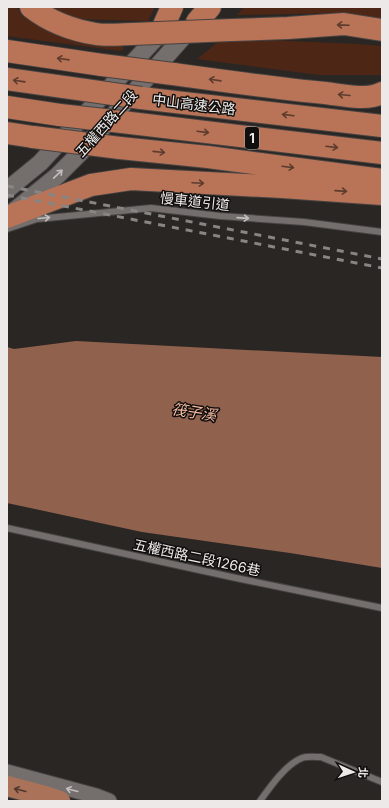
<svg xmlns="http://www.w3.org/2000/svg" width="389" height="808" viewBox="0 0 389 808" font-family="Inter,'Noto Sans TC',sans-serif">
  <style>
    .green { fill: #4e2615 }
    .water { fill: #90624e }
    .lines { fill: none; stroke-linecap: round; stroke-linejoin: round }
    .service-casing { stroke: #464342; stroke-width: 8 }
    .tertiary-casing { stroke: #464342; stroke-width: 17 }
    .secondary-casing { stroke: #464342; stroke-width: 19 }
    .trunk-casing { stroke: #464342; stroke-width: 22 }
    .motorway-casing { stroke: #464342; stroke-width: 24 }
    .service { stroke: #746f6d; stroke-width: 6 }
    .tertiary { stroke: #746f6d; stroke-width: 15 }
    .secondary { stroke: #746f6d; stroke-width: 17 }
    .trunk { stroke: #ab725a; stroke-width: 20 }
    .motorway { stroke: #b97356; stroke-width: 22 }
    .rail { stroke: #888583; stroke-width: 3; stroke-dasharray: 7 7; stroke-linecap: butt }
    .motorway-bridge-casing { stroke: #464342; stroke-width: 24; stroke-linecap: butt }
    .motorway-bridge { stroke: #b97356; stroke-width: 22 }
    .oneway { stroke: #5d3c2e }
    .oneway2 { stroke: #c2bebd }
    .oneway3 { stroke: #4f372c }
    .labels { text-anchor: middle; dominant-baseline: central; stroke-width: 3; stroke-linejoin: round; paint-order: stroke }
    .shield { fill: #110f0e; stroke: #aaa8a7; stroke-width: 1 }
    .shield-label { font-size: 13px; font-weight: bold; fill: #ece9e8 }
    .street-label { font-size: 14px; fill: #ece9e8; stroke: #110f0e }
    .water-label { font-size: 15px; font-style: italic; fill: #fabda4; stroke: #110f0e }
  </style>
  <rect width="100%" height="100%" fill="#2a2624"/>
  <path class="green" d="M7,7H16L22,15L49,31L121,46L123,47L124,49L120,51L7,36Z
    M44,7H155L148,21L74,19Z
    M244,7H382V19L340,13L237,15Z
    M223,38L358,44L382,46V75H319L197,59Z"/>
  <path class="water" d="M76,341L382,357V568L290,553L142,532L7,503V347L14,349Z"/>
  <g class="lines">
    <defs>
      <path id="service" d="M7,229L37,219L151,208L220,216L304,222L382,232
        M7,528L236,578L382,608
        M260,801C270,787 286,764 302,758C308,756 315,757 321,757L382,782"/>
      <path id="tertiary" d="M7,772L96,796L109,801"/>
      <path id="secondary" d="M7,190L40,163L166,27
        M15,210L57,176L80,153L192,27"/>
      <path id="trunk" d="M7,786L45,796L60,801"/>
      <path id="motorway" d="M31,7C50,22 72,30 96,34C108,36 121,34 133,34
        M197,22L210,7
        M232,30L288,28L344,24L382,30
        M160,34L172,7
        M7,51L102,65
        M173,74C224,81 274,88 325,93C342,95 366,101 382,93
        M7,79L85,90
        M141,98L382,126
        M7,107L60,115
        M122,122L382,153
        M7,133L33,137
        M120,148L208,157L382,180
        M7,217L91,185L131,179L282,187L382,194"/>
    </defs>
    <use href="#service" class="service-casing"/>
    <use href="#tertiary" class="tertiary-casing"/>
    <use href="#secondary" class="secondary-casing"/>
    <use href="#trunk" class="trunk-casing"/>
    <use href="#motorway" class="motorway-casing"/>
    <use href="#service" class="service"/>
    <use href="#tertiary" class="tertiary"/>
    <use href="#secondary" class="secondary"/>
    <use href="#trunk" class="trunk"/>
    <use href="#motorway" class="motorway"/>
    <path class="rail" d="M7,186L382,259
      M7,195L382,268"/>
    <defs>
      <path id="motorway-bridge" d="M133,34L232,30
        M102,65L173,74
        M85,90L141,98
        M60,115L122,122
        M33,137L120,148"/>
    </defs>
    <use href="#motorway-bridge" class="motorway-bridge-casing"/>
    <use href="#motorway-bridge" class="motorway-bridge"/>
  </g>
  <defs><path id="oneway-shaft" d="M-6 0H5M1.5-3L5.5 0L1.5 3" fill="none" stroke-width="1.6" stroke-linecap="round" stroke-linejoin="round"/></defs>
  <g class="oneway">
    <use href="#oneway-shaft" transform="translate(343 25) rotate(-178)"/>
    <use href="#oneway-shaft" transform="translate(63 59) rotate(-172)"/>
    <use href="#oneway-shaft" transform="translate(215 80) rotate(-172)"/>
    <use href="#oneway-shaft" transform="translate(19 81) rotate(-172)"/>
    <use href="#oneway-shaft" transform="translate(344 95) rotate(-175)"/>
    <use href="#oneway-shaft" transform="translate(288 115) rotate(-173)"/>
    <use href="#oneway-shaft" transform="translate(203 132) rotate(7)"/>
    <use href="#oneway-shaft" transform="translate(332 147) rotate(7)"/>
    <use href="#oneway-shaft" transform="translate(159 152) rotate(6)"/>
    <use href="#oneway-shaft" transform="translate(288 167) rotate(7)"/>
    <use href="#oneway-shaft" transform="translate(198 183) rotate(3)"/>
    <use href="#oneway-shaft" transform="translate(341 191) rotate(4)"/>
  </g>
  <g class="oneway2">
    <use href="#oneway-shaft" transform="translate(58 174) rotate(-43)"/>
    <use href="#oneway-shaft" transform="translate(44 218) rotate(-5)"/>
    <use href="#oneway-shaft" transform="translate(243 218) rotate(4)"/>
    <use href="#oneway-shaft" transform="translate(72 790) rotate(-165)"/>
  </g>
  <use class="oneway3" href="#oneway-shaft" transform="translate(20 790) rotate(-166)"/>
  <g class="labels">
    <rect class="shield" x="245" y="127" width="14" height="22" rx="3"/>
    <g class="shield-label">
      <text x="252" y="138">1</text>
    </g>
    <g class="street-label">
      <text transform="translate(194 104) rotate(7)">中山高速公路</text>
      <text transform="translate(106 123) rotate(-48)">五權西路二段</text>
      <text transform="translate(195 201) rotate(6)">慢車道引道</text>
      <text transform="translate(197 557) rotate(12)">五權西路二段1266巷</text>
    </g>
    <g class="water-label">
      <text transform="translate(194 412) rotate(9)">筏子溪</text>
    </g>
  </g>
  <rect width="389" height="808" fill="none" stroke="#ece9e8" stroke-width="16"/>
  <g transform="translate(353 772) rotate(93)" stroke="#110f0e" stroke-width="3" paint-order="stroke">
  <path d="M0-3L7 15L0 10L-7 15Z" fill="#ece9e8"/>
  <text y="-6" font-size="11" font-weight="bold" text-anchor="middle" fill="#ece9e8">北</text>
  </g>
</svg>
